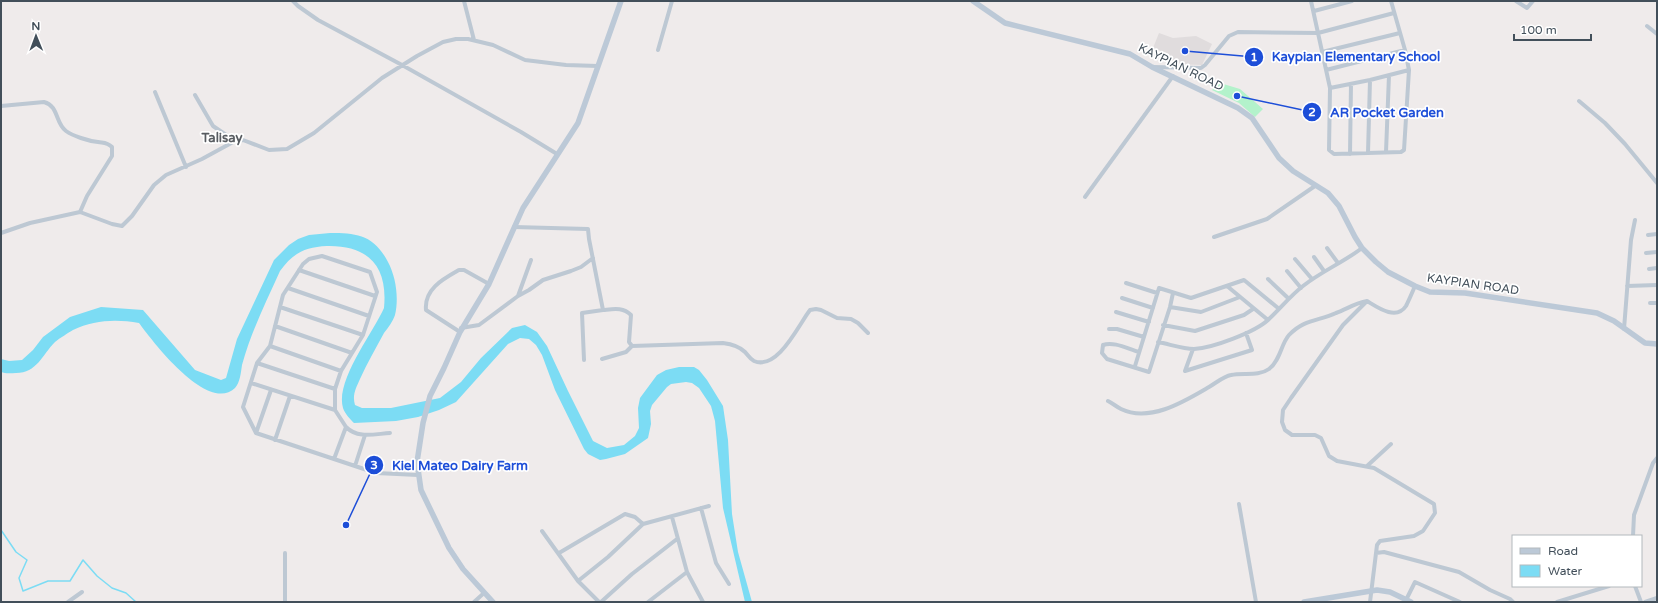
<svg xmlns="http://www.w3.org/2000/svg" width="1658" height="603" viewBox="0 0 1658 603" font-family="'Varela Round',sans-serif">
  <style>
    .education { fill: #e0dcdd }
    .green { fill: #b3f2cb }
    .water { fill: #7cdcf4 }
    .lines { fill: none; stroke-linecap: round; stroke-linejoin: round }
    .stream { stroke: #7cdcf4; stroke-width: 1.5 }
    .street { stroke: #bdc8d3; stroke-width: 4 }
    .secondary { stroke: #bcc9d7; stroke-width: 5.5 }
    .labels { text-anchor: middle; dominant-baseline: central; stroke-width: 3.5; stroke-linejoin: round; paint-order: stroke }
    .street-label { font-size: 12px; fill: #424f5a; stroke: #fff }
    .neighbourhood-label { font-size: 13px; font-weight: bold; fill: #585c61; stroke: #fff }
    .leader { fill: none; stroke: #1d4ed8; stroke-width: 1.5 }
    .callout-dot { fill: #1d4ed8; stroke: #fff; stroke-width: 1.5 }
    .mark-label { font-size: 12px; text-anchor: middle; font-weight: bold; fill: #fff }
    .callout-label { font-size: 13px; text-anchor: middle; font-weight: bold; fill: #1d4ed8; stroke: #fff; stroke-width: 3.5; stroke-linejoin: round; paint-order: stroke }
  </style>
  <rect width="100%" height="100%" fill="#efebeb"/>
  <path class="education" d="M1159,33L1173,38L1196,36L1212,44L1202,65L1170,64L1169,54L1153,48Z"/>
  <path class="green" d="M1220,83L1240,89L1263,109L1255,117L1239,103L1212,90Z"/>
  <path class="water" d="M330,233C357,233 374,235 388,262C396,277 399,298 395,315C393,321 388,328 384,333C376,348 367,363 360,379C356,388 352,395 355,405L362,408H391L440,398L461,382L481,358L512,328L525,325L537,332L547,346L568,391L593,441L607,448L624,445L635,436L639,428L638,408L640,398L657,375L666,370L679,367H694L699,370L707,380L723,406L728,440L732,514L738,552L752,602H745L723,508L715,421L711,406L699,388L692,383L686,382L671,384L667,387L652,405L650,411L651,424L648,438L625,454L606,459L600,460L588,454L584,449L555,390L542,355L536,345L529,339L520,338L508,344L456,402L439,410L418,417L396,421L354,423C350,419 345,414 343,408C335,381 373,333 384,308C388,267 369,245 327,246C305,247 293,253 280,271C266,302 251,332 242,365C241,372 240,383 235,388C208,414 153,342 139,323C116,319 94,320 73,330C68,333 60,338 55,342C42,355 37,373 16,373C11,373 6,374 1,372V359L9,361L22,360L33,350L43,337L70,317L101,307L143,310L195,370L221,380L226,378L237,339L274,260L289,245L298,239L309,235Z"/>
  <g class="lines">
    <path class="stream" d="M1,530L16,552L27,560L19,578L23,591L48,581H70L83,560L97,576L112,588L126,593L136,602"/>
    <path class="street" d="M293,1L298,6L318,20L402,65L521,132L557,154
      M464,1L474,40
      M1311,1L1330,88L1370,80L1409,70
      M1516,1L1527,8L1533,1
      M1314,11L1352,1
      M1647,26L1657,34
      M658,50L672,1
      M1322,52L1400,33
      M1152,67L1201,68L1205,65L1229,36L1238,32L1318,33L1394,13
      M1326,70L1405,50
      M1330,88L1329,150L1334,154L1401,152L1404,150L1409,70L1405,50L1391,1
      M155,92L186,167
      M195,95L213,126L235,141
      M1579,101L1605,123L1625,144L1657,183
      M1,106L44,102C59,106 55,123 66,131C73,136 88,141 98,142C104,143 107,142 112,147V156L87,196L80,212
      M1386,152L1389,75
      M1368,153L1370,80
      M1350,154L1351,84
      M1085,197L1173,76
      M514,227L588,229L589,239L603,310C614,309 623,307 631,315L629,342L632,346L723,343C731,344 739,346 745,352C748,355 750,359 754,361C778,371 799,324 810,310L816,309L821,310L837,318L851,319L858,323L868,333
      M1,233L30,223L80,212L112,224L122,226L132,216L154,185L166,175L202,159L235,141L243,140L269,150L287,149L314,133L382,78L417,56L443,42L456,39H468L493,45L525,60L566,65L598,66
      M1648,235L1657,234
      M1214,237L1267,219L1315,186
      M1327,248L1338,263
      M1646,253L1657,252
      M1314,257L1324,271
      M1295,259L1312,279
      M1649,269L1657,268
      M299,270L375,296
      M1287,271L1301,288
      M1268,279L1288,298
      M1126,283L1157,293
      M1227,286L1268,320
      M1627,286L1657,285
      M288,288L369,316
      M518,296L531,260
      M1122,298L1153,308
      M1367,301L1343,325L1291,398L1283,410L1282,422L1285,430L1292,435H1315L1321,438L1329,456L1337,461L1374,468L1434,504L1435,513L1423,531L1414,536L1380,541L1377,545L1370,602
      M1650,303H1657
      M280,307L363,335
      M1170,307L1201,312L1240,297
      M1116,312L1149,322
      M1163,325L1195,331L1244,315L1253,309
      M275,326L352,353
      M461,328L479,325L518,296L529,290L543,280L571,271L581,267L593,258
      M1109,329H1117L1144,337
      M1624,329L1631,240L1635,220
      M460,332L426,310C424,289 443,279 459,270H464L489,284
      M1158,342C1169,344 1183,349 1194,349C1213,348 1255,332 1268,320C1280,309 1290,296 1303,286C1322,271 1344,262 1362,248
      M270,346L341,371
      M1193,349L1185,371L1252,350L1246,333
      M1139,352C1128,349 1114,341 1103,345L1102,353L1107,359L1149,372L1170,307L1173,293
      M602,359L626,352L632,346
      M584,360L582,313L603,310
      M257,363L335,389
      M1135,366L1159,288L1191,298L1244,280L1278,308
      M251,383L335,410
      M1108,401C1112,403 1117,407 1121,409C1150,423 1185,401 1209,387C1216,383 1224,376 1231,375C1243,372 1258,377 1269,369C1280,361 1281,344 1289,335C1304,319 1319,321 1336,313C1347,309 1355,303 1367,301C1377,307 1396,321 1406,306C1409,300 1412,293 1415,286
      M346,427C358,439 374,434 390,433
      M256,433L271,390
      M275,440L290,396
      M334,459L256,433L243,407L257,363L270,346L283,295L303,264L309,259L322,256L370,272L377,292L363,335L341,371L335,389V410L346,427L334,459L376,473L418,475
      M355,466L365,435
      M1367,466L1391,444
      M1239,504L1256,602
      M701,508L716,563L729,584
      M672,517L687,572L703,602
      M542,531L578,581L599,602
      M1633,536L1634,515L1653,463L1657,458
      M559,553L625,514L635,517L643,524
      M1376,553L1384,552L1459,572L1490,590L1510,599L1513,602
      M578,581L608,557L643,524L709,506
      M1635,586L1641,602
      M1406,600L1415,582L1460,602
      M68,602L82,592
      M285,602V553
      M474,602L484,593
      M601,602L632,574L677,539
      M648,602L687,572
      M1557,602L1609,586
      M1645,602L1657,598"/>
    <path class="secondary" d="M973,1L1005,23L1130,54L1152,67L1238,108L1252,118L1279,158L1293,171L1328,193L1339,206L1355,237L1362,248L1376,262L1388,272L1415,286L1430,292L1465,293L1597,313L1614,321L1645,343L1657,344
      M493,602L463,569L449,548L421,490L417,462L423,423L430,396L444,368L460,332L489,284L523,208L578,123L621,1
      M1304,602L1377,590L1390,592L1411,602"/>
  </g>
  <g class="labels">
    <g class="street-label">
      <text transform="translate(1181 67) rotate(26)">KAYPIAN ROAD</text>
      <text transform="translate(1473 284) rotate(8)">KAYPIAN ROAD</text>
    </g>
    <g class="neighbourhood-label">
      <text x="222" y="138">Talisay</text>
    </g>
  </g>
  <path class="leader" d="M1185 51L1254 57M1237 96L1312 112M346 525L374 465"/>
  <g class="callout-dot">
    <circle cx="1185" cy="51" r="4"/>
    <circle cx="1237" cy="96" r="4"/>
    <circle cx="346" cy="525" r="4"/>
    <circle cx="1254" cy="57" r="10"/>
    <circle cx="1312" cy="112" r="10"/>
    <circle cx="374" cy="465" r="10"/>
  </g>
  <g class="mark-label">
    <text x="1254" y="61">1</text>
    <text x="1312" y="116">2</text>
    <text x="374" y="469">3</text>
  </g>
  <g class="callout-label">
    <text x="1356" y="61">Kaypian Elementary School</text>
    <text x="1387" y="117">AR Pocket Garden</text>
    <text x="460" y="470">Kiel Mateo Dairy Farm</text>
  </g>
  <rect width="1658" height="603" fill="none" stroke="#424f5a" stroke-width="4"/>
  <rect x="1512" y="535" width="130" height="52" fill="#ffffff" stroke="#b3b9bd"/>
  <rect x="1520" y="548" width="20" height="6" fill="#bcc9d7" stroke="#b3b9bd"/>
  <text x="1548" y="555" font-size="12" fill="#424f5a">Road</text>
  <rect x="1520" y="565" width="20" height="12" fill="#7cdcf4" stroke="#b3b9bd"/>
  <text x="1548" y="575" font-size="12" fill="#424f5a">Water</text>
  <g transform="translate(36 36) rotate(359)" stroke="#ffffff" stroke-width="3" paint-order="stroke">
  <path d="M0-3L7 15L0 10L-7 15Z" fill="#424f5a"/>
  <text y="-6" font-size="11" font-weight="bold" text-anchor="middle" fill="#424f5a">N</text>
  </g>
  <path d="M1514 34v6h77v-6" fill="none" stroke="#424f5a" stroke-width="2"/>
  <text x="1520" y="34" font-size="12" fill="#424f5a" stroke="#ffffff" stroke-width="3" paint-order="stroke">100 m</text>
</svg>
